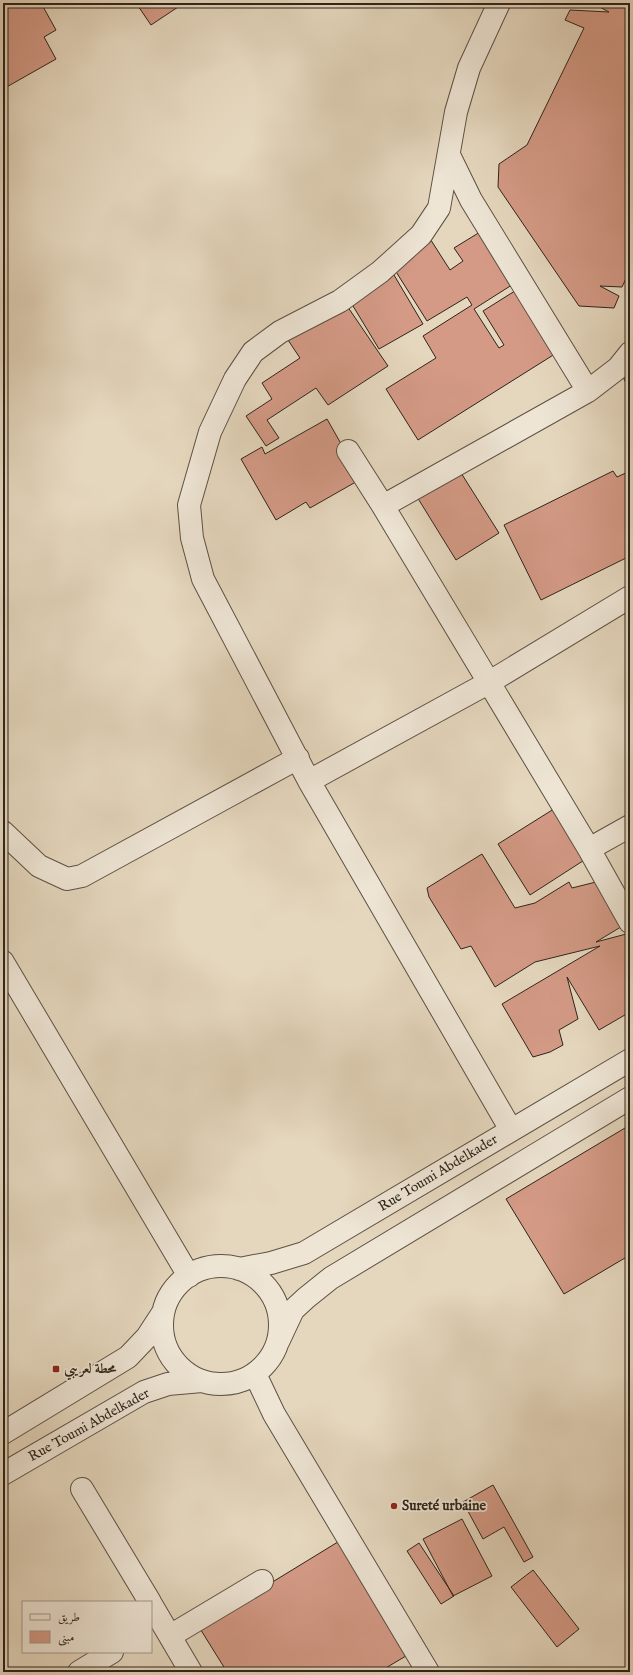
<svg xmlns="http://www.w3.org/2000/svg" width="633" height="1675" viewBox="0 0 633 1675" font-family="'IM FELL English',Amiri,serif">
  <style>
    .building { fill: #d49a86; stroke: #2e241b }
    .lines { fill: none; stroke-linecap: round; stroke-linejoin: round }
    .minor-casing { stroke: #5c5144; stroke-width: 24 }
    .minor { stroke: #eee5d5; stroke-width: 22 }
    .poi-dot { fill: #8f2418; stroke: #eee5d5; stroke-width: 1.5 }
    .labels { text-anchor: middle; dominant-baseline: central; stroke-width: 3.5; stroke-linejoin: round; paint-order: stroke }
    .street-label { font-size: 14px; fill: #2e241b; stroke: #eee5d5 }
    .poi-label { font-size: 14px; font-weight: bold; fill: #2e241b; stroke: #eee5d5; text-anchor: start }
  </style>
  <rect width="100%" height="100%" fill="#e5d7be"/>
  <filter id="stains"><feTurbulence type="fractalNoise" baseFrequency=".005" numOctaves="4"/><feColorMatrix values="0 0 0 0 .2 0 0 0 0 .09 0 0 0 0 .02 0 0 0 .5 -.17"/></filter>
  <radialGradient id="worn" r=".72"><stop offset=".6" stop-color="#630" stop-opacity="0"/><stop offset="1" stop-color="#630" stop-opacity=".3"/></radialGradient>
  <path class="building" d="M3,3H41L56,30L44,37L56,59L3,89Z
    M136,3H184L151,25Z
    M592,3H630V270L622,287L600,286L619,296L614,308L579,306L498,187L499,164L527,145L584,28L565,20L570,10L609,12Z
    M493,224L526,276L474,309L499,348L504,345L483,311L526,284L566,347L418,440L386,389L436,358L423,336L472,305L467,297L427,321L388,259L427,234L450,270L463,261L454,248Z
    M391,270L423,324L379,349L347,296Z
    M341,297L388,366L328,405L316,388L267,420L279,438L266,446L246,416L272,399L262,383L300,358L284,334Z
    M630,354V391L615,361Z
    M327,419L361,479L310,508L306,502L276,520L241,459L262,447L265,454Z
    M456,465L499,533L456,560L414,492Z
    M613,471L617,477L630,471V556L541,600L504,525Z
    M557,807L589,857L530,895L498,844Z
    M482,854L515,908L535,903L569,882L572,888L604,880L629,922L596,942L630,933V1012L599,1030L567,977L578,1019L559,1030L563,1045L550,1052L533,1057L502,1004L600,946L535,962L495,987L471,946L461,949L429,897L427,888Z
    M630,1125V1255L564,1294L506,1199Z
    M493,1485L533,1557L524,1562L504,1527L483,1539L463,1502Z
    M462,1519L492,1576L453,1596L423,1539Z
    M346,1537L416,1650L379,1672H227L199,1627Z
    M419,1543L454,1596L441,1604L407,1551Z
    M533,1570L579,1629L557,1647L511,1587Z"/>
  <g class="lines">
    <defs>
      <path id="minor" d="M499,3L469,68L456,112L439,208L421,235L380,272L340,301L280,332L253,352L235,379L210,432L189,505L192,538L203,579L309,781L511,1130
        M449,155L471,200L588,391
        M348,451L383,506L589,849L630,922
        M383,506L588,391L618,368L630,353
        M309,781L488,683L630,597
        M3,832L39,866L67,879L82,876L298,758
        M589,849L630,826
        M3,962L189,1276
        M162 1325a59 59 0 1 1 118 0a59 59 0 1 1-118 0Z
        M239,1269L271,1263L304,1253L630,1060
        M278,1342L293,1310L306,1298L331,1278L630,1098
        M255,1374L274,1414L428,1672
        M3,1433L128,1357L147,1337L162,1314
        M3,1474L144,1392L168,1384L202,1381
        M82,1489L150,1602
        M151,1604L191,1672
        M170,1636L262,1581
        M79,1672L112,1652"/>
    </defs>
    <use href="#minor" class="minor-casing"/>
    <use href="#minor" class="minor"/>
  </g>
  <g class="poi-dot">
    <rect x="52" y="1365" width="8" height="8" rx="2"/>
    <circle cx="394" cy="1506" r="4"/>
  </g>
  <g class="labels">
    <g class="street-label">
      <text transform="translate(438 1173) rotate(-31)">Rue Toumi Abdelkader</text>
      <text transform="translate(89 1425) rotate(-29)">Rue Toumi Abdelkader</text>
    </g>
    <g class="poi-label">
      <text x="64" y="1369">محطة لعريبي</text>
      <text x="402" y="1506">Sureté urbaine</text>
    </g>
  </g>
  <rect width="633" height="1675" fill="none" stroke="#e5d7be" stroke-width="16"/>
  <rect x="4" y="4" width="625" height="1667" fill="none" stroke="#2e241b" stroke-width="2"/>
  <rect x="8" y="8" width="617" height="1659" fill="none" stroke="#2e241b"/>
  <rect x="22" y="1601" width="130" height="52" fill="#eee5d5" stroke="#a1988b"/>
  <rect x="30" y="1614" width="20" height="6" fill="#eee5d5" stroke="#a1988b"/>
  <text x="58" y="1621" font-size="12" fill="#2e241b">طريق</text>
  <rect x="30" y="1631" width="20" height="12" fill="#d49a86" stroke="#a1988b"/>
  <text x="58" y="1641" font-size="12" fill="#2e241b">مبنى</text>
  <rect width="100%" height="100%" filter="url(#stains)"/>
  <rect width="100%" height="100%" fill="url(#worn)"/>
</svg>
